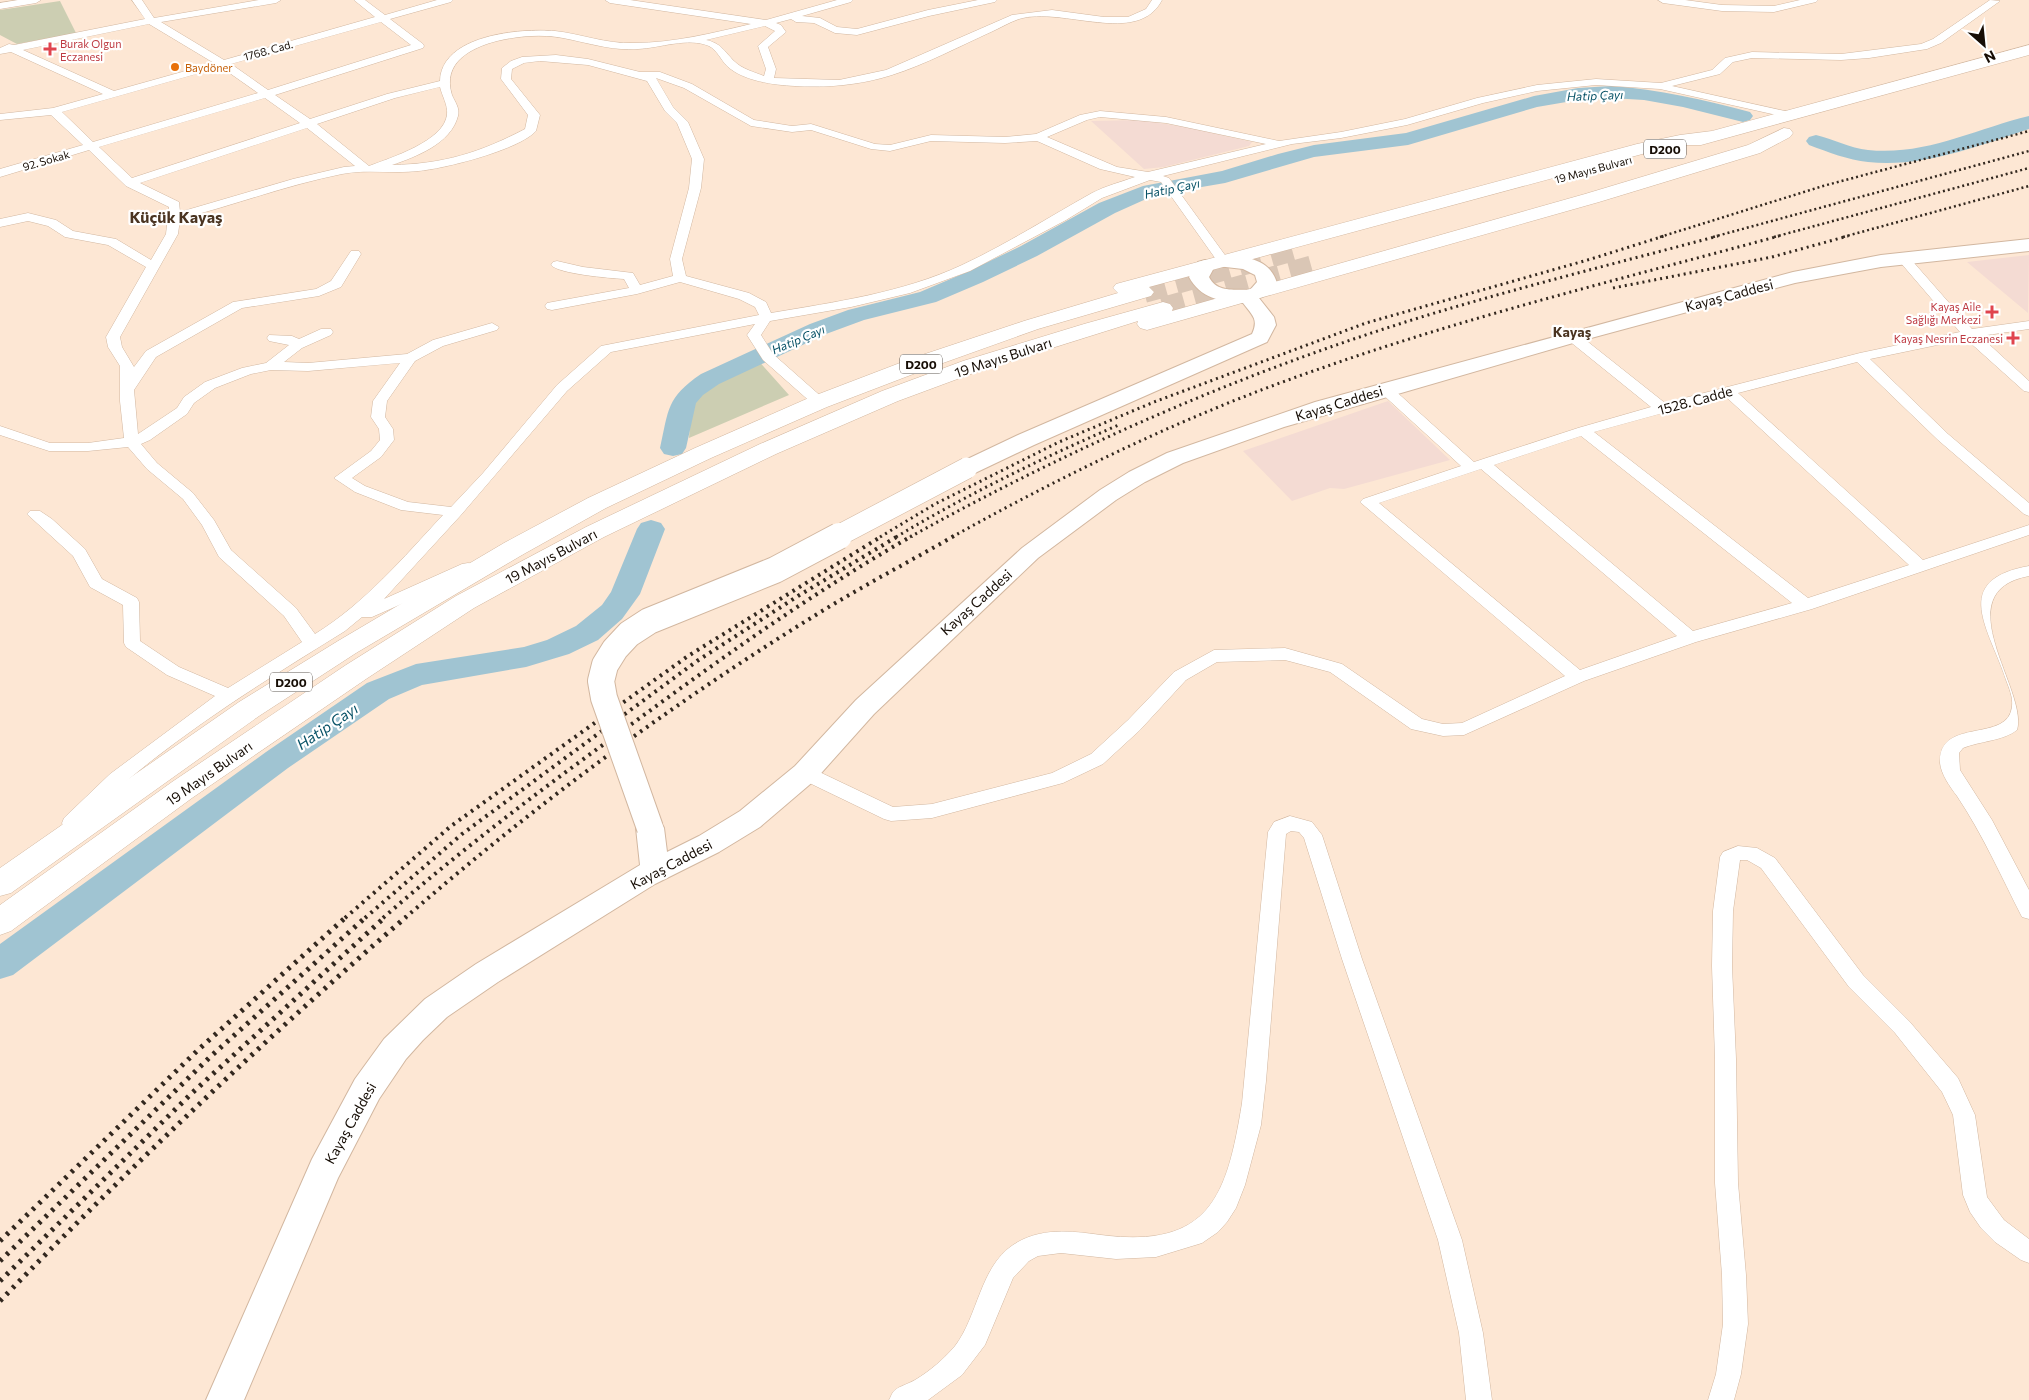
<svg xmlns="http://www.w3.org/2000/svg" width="2029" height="1400" viewBox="0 0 2029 1400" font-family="Commissioner,sans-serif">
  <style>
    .education { fill: #f4dbd3 }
    .green { fill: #ccceb2 }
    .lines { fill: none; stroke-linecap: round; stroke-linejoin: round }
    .river { fill: #a0c4d2; fill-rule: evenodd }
    .highway-tunnel { stroke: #dac6b5; stroke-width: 22; stroke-dasharray: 22 11; stroke-linecap: butt }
    .street-casing { stroke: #d2b7a0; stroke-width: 1 }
    .secondary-casing { stroke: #d2b7a0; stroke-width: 2 }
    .highway-casing { stroke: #d2b7a0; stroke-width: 1 }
    .street { fill: #fff; fill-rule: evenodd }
    .secondary { fill: #fff; fill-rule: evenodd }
    .highway { fill: #fff; fill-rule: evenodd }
    .rail-far3 { stroke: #32271e; stroke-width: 2.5; stroke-dasharray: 2 3; stroke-linecap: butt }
    .rail-far2 { stroke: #32271e; stroke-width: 3; stroke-dasharray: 2 4; stroke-linecap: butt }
    .rail-far1 { stroke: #32271e; stroke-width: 4; stroke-dasharray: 2.5 5; stroke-linecap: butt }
    .rail { stroke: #32271e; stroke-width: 5; stroke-dasharray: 3 6; stroke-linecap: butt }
    .secondary-bridge-far1-casing { stroke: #d2b7a0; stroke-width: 22; stroke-linecap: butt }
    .secondary-bridge-casing { stroke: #d2b7a0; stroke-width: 28; stroke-linecap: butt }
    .secondary-bridge-far1 { stroke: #fff; stroke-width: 21 }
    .secondary-bridge { stroke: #fff; stroke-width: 26 }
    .health-dot { fill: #e0444e; stroke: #fff; stroke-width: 2 }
    .food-dot { fill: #e8710a; stroke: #fff; stroke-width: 2 }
    .labels { text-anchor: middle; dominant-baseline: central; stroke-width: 4.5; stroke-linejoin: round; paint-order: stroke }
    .far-health-label { font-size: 11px; fill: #be3a42; stroke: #fff; text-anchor: end }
    .far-street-label { font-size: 11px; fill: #160d05; stroke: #fff }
    .far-food-label { font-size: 11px; fill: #c56008; stroke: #fff; text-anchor: start }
    .far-water-label { font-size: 12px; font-style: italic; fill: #055065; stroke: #fff }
    .shield { fill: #fff; stroke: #5c5650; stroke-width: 1 }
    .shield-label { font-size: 12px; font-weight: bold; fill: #160d05 }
    .street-label { font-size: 14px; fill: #160d05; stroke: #fff }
    .far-quarter-label { font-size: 14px; font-weight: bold; fill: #4a3421; stroke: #fff }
    .water-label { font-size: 15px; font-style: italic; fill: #055065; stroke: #fff }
    .far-district-label { font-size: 16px; font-weight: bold; fill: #4a3421; stroke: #fff }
  </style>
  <rect width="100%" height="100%" fill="#fde7d4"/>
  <path class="education" d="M1139,120L1186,127L1252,142L1249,146L1164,167L1144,169L1091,121Z
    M2029,255L2028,313L1967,262Z
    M1388,401L1450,460L1344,489L1330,488L1292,501L1243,451Z"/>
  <path class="green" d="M60,1L76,33L17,44L0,35V10Z
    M757,359L789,395L689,438L692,400L711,382Z"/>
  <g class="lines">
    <path class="river" d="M1611,86C1659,89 1704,100 1750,112L1753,116L1750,120L1743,122L1683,107L1644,100L1611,98L1578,100L1537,107L1408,145L1314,157L1225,183L1155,195L1115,213L1037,256L983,282L936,302L864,320L826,334L719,384L703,395L696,403L686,448L682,454L673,456L664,454L660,448C669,409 666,398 701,374L810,324L848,310L920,292L967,272L1021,246L1099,203L1143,186L1222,171L1278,154L1314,145L1406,133L1534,96L1578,88Z
      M2029,116V129C1979,146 1922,168 1868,162C1848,160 1828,152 1809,145L1806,141L1809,137L1816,135C1833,139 1850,148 1868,150C1925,156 1975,129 2029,116Z
      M651,520L661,523L665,529L640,594L622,619L598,640L569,654L526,667L422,685L389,699L288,768L13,975L0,979V944L266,752L367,683L416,664L524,647L547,640L576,626L602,605L611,592L637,529L641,523Z"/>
    <path class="highway-tunnel" d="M1144,292L1301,248
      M1163,308L1321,264"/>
    <defs>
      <path id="street" d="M18,0H41L36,3L0,9V3Z
        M132,0H142L154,18L259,0H281L276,3L161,22L224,60L375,17L354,0H365L385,15L437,0H453L451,2L390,19L423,44L424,46L423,48L275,95L310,119L387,94L440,81C441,35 520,28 555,31C582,34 605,44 634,43C673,43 713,33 751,24L610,3L605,0H630L766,20L837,0H853L851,2L802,16L820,18L837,27L857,29L928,10L978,0H997L995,2L929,16L857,35L835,33L814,23L796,22L791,19L776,23L781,25L786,32L768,47L776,69L774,78L839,80L886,70L1012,15L1052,10L1104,17H1128L1146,9L1152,0H1162C1138,47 1062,6 1019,19C1010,22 1000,28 991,32C960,46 924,65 892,75C861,85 827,88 795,86C774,85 743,81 727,66C721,60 717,50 709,46C688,37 660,48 638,49C612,51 589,43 563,38C542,34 518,36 497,41C470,48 442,63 452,95C455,102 460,108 458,116C451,144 415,157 392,165C443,164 479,153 525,129L528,115L501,79L502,68L511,61L522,57L556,55L588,59L640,72H660L692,84L754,120L792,126L811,124L875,144L890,145L931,135L1005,137L1036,134L1080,115L1100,111L1166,117L1279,141L1341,132L1405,119L1477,98L1537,85L1596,79L1661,83L1712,70L1725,58L1752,52L1841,54L1921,44L1933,39L1990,0L2000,1L1941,43L1927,49L1869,58L1841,60L1752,58L1733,62L1720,74L1672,86L1794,113L1796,115L1790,118L1660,89L1596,85L1537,91L1483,103L1407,125L1341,138L1292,144L1163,176L1169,178L1230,262L1224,266L1220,265L1161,182L1150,180L1102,198L1066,220L970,271L910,293L851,307L770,321L761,335L773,354L824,399L826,402L824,405H814L763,360L747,335L755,324L611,352L567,391L461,515L384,599L462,564L468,563L474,564L476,568L474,572L372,617H362L345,631C269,678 193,725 124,783C108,796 93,813 78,828L71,830L64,828L62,823L64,818L110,774L215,696L167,675L126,647L124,643L123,605L90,587L73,556L27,514L30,511H40L52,519L85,549L102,579L137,598L139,602L140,641L179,667L228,688L302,642L284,616L219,557L202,525L183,499L147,469L128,447L88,451H49L0,435V426L50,443H88L124,438L120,401V366L108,347L106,337L146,267L108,245L65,237L48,226L28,221L0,227V219L28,213L56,220L73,231L116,239L151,260L166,234L169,207L126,186L89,150L0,177V169L83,145L51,115L0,120V114L53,108L103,94L11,52L0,54V48L9,44L14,45L145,19ZM381,22L411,45L268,90L231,64ZM149,24L214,63L114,91L23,50ZM765,26L775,31L758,46L766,69L764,76C754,72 742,69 734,61C724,51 721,43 706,40ZM540,61L588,65L647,81L665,111L677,123L692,159L689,188L670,259L673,276L640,285L633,273L583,267L557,261L553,262L551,265C559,274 609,278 624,279L629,288L547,303L545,306L547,309L552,310L637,294L680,282L739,299L755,307L759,315L601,346L557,385L483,473L451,507L408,502L365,486L352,478L381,457L394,440L393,429L385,417L387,401L415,361L443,346L497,330L499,327L492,323L433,340L407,354L308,363L284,362L302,348L331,335L333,332L331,329H321L299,339L292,336L269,335L267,338L269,341L289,345L266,363L242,368L205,382L184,397L177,408L138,434L134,390L156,357L242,308L319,296L341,287L361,254L359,251H351L331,281L316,289L233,302L146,351L134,367L122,347L120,337L178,234L180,219C234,205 287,185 342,174C366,169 393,174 418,171C443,169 519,150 536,131L540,115L511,79L512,69L524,63ZM221,67L258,93L93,142L62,112ZM656,78L684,88L751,126L792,132L811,130L871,149L890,151L931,141L1005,143L1037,141L1100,169L1135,177C1121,182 1105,186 1092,193C1049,217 1007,244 962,265C902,293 835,302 771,313L766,302L749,293L686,276L682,259L701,188L704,159L688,122L673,107ZM440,87C442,96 448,105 447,114C445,141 390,158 369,166L317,124L395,98ZM265,98L300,123L132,178L99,147ZM1100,117L1166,123L1266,144L1148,172L1117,167L1047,137L1087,120ZM307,128L355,166L344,167L293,179L180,212L179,202L140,183ZM400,363L373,401L371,417L379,429L380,440L371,451L334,478L355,492L401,510L443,515C403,558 365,603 315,634L296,608L231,550L214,520L193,493L157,463L141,444L150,440L187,414L194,403L215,388L251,374L271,370L308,371Z
        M1658,0H1685L1722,5L1774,6L1800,0H1818L1816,2L1774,12L1722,11L1663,3Z
        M1904,255L1908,256L1972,329L2029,321V329L1980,336L2029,381V392L2024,391L1966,339L1870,359L1948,434L2029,503V516L2024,514L1938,440L1857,362L1738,393L1923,560L2029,525V535L1812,609L1696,642L1584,681L1464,735L1443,736L1411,729L1330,672L1285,660L1217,662L1186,680L1140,730L1103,764L1063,783L932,818L891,821L884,819L799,778L796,773L799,768L805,766L811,768L893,807L932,804L1052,773L1091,754L1128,720L1174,672L1214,650L1285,648L1342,664L1422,719L1443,724L1462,723L1565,676L1360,502L1363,499L1461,466L1380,392L1378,389L1380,386H1390L1474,462L1578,428L1651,407L1568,340L1566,337L1568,334H1578L1665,403L1860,353L1960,332L1900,262L1898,259ZM1725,396L1909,565L1808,598L1594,432ZM1581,436L1792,603L1693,631L1494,465ZM1481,469L1677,636L1580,670L1379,503Z
        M2029,566V576C1943,592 2029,691 2017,730C2003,741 1980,741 1963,748L1959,753L1960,770L1992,820L2029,890V919L2022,917C2001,876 1983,835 1957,796C1950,787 1941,774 1940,763C1938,716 2009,744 2012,706C2013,697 2009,688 2006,680C1990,630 1949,580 2029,566Z
        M1290,816L1312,822L1322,835L1362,959L1462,1240L1483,1333L1492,1400H1466L1459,1333L1438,1240L1342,959L1304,838L1299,832L1291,831L1286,834L1266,1081L1261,1125L1245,1185L1236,1208L1227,1222L1218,1232L1202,1243L1156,1257L1116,1259L1061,1253L1038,1256L1029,1261L1013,1278L985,1345L962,1375L928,1400H889C891,1397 892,1392 895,1390C900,1386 908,1384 915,1380C930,1371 944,1359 955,1346C978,1316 980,1267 1013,1245C1040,1227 1071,1231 1101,1235C1210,1249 1227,1196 1242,1103L1268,832L1274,822Z
        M1738,846L1757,848L1775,858L1863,975L1909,1021L1958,1078L1975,1115L1987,1197L2004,1220L2029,1239V1263L2021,1260L1995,1242L1981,1228L1970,1212L1963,1195L1953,1115L1942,1092L1895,1033L1849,987L1761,868L1747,860H1740L1733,911L1732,966L1736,1059L1738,1183L1746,1275L1748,1324L1741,1374L1734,1400H1708L1716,1374L1723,1324L1722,1275L1715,1183V1059L1712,966L1713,911L1720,857L1723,852Z"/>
      <path id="secondary" d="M2029,239V251L1881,267L1795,283L1580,341L1284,427L1183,463L1145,482L1116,500L1038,558L874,714L815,780L760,827L719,852L655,884L498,982L447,1017L423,1040L406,1059L379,1099L338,1178L244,1400H206L312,1159L355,1079L384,1039L425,999L476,964L640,865L636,828L640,820L650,817L660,820L664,828L667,852L699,836L740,811L795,766L856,700L1022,548L1100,490L1129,472L1167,453L1315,402L1793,272L1881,255Z
        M1224,256C1246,256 1270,259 1277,283C1272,290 1267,296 1259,298L1274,317L1276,325L1267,342L1034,445L975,473L967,475L959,473L956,468L959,463L1018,435L1252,334C1259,319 1252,315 1243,303C1221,302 1200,298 1189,277L1198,262L1205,260L1212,262L1215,266L1209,277C1217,293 1235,289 1250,290L1257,282L1255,275L1243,269L1217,266L1215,262L1217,258Z"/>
      <path id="highway" d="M2029,45V55L1701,145H1680L1646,153L1149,287L1154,292L1151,296L1038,329L929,368L827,407L711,458L606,508L522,555L356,653L259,716L11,893L0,896V868L239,702L338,641L504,543L588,498L695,448L811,397L913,358L1024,321L1118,293L1113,288L1116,284L1637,144L1680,135L1712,131Z
        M1784,128L1790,129L1793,133L1790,137L1760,153L1599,202L1154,328L1147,330L1140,328L1137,324L1138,321L979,371L898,401L776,454L604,537L474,608L366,679L192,798L11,931L0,935V905L172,782L346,665L456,596L586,527L760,444L882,391L963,361L1084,324L1163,302L1170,304L1173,308L1172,311L1585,194L1748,145Z"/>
    </defs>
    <use href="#street" class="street-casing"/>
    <use href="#secondary" class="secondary-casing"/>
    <use href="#highway" class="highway-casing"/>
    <use href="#street" class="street"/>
    <use href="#secondary" class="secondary"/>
    <use href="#highway" class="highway"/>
    <path class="rail-far3" d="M1660,237L1823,186L2029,131
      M1713,237L2029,151
      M1774,237L2029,168
      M1843,237L2029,186"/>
    <path class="rail-far2" d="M1613,288L1772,257L1848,236
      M880,537L935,504L1059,442L1154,402L1366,323L1591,259L1664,236
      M896,537C968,494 1044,457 1121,424
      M910,537C1074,446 1248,370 1428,315C1524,286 1621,262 1718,236
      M952,537C1069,472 1191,413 1319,369C1469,316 1625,278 1779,236"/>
    <path class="rail-far1" d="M345,918L451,826L688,656L882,536
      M365,918L462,834L697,661L798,596L898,536
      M383,918C463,848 547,785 633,723C723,657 815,591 912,536
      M405,918C538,802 681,697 832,605C872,581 914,559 954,536"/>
    <path class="rail" d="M0,1241L198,1050L346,917
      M0,1261L209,1058L366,917
      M0,1281L192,1093L385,917
      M0,1301C130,1167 265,1039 406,917"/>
    <defs>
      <path id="secondary-bridge-far1" d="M836,537L967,468"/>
      <path id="secondary-bridge" d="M650,828L604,698L601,681L605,665L615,649L629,634L649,621L775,570L839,536"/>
    </defs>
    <use href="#secondary-bridge-far1" class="secondary-bridge-far1-casing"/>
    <use href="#secondary-bridge" class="secondary-bridge-casing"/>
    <use href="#secondary-bridge-far1" class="secondary-bridge-far1"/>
    <use href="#secondary-bridge" class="secondary-bridge"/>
  </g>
  <g class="health-dot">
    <path d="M47.5 41.5h5v5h5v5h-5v5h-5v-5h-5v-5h5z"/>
    <path d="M1989.5 304.5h5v5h5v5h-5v5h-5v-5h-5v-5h5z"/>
    <path d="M2010.5 330.5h5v5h5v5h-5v5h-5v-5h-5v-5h5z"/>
  </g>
  <circle class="food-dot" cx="175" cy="67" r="5"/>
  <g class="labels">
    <g class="far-health-label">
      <text x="60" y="43" text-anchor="start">Burak Olgun<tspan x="60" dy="13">Eczanesi</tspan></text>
      <text x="1981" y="306">Kayaş Aile<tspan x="1981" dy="13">Sağlığı Merkezi</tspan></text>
      <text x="2003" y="338">Kayaş Nesrin Eczanesi</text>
    </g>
    <g class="far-street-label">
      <text transform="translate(268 50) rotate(-15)">1768. Cad.</text>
      <text transform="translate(46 160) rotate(-16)">92. Sokak</text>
      <text transform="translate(1593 169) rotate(-15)">19 Mayıs Bulvarı</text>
    </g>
    <g class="far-food-label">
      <text x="185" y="67">Baydöner</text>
    </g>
    <g class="far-water-label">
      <text transform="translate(1595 95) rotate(-2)">Hatip Çayı</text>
      <text transform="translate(1172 188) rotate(-12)">Hatip Çayı</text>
      <text transform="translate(798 339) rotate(-23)">Hatip Çayı</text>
    </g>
    <g class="shield">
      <rect x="1644" y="139.5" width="42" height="19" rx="4"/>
      <rect x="900" y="354.5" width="42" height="19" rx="4"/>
      <rect x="270" y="672.5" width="42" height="19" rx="4"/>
    </g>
    <g class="shield-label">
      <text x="1665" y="149">D200</text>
      <text x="921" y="364">D200</text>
      <text x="291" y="682">D200</text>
    </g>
    <g class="street-label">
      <text transform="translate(1729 295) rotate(-15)">Kayaş Caddesi</text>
      <text transform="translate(1003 357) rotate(-18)">19 Mayıs Bulvarı</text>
      <text transform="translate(1695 400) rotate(-15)">1528. Cadde</text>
      <text transform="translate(1339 403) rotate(-17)">Kayaş Caddesi</text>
      <text transform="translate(551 556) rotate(-28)">19 Mayıs Bulvarı</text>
      <text transform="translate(976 602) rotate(-42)">Kayaş Caddesi</text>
      <text transform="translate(209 773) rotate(-35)">19 Mayıs Bulvarı</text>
      <text transform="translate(671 864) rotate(-28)">Kayaş Caddesi</text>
      <text transform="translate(350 1123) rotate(-61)">Kayaş Caddesi</text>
    </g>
    <g class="far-quarter-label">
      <text x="1572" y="331">Kayaş</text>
    </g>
    <g class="water-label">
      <text transform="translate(327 726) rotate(-34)">Hatip Çayı</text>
    </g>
    <g class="far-district-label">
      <text x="176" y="216">Küçük Kayaş</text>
    </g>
  </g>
  <g transform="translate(1984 45) rotate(153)" stroke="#ffffff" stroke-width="4" paint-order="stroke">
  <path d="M0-4L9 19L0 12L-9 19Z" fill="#160d05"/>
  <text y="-8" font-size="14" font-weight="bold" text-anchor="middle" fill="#160d05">N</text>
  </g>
</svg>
